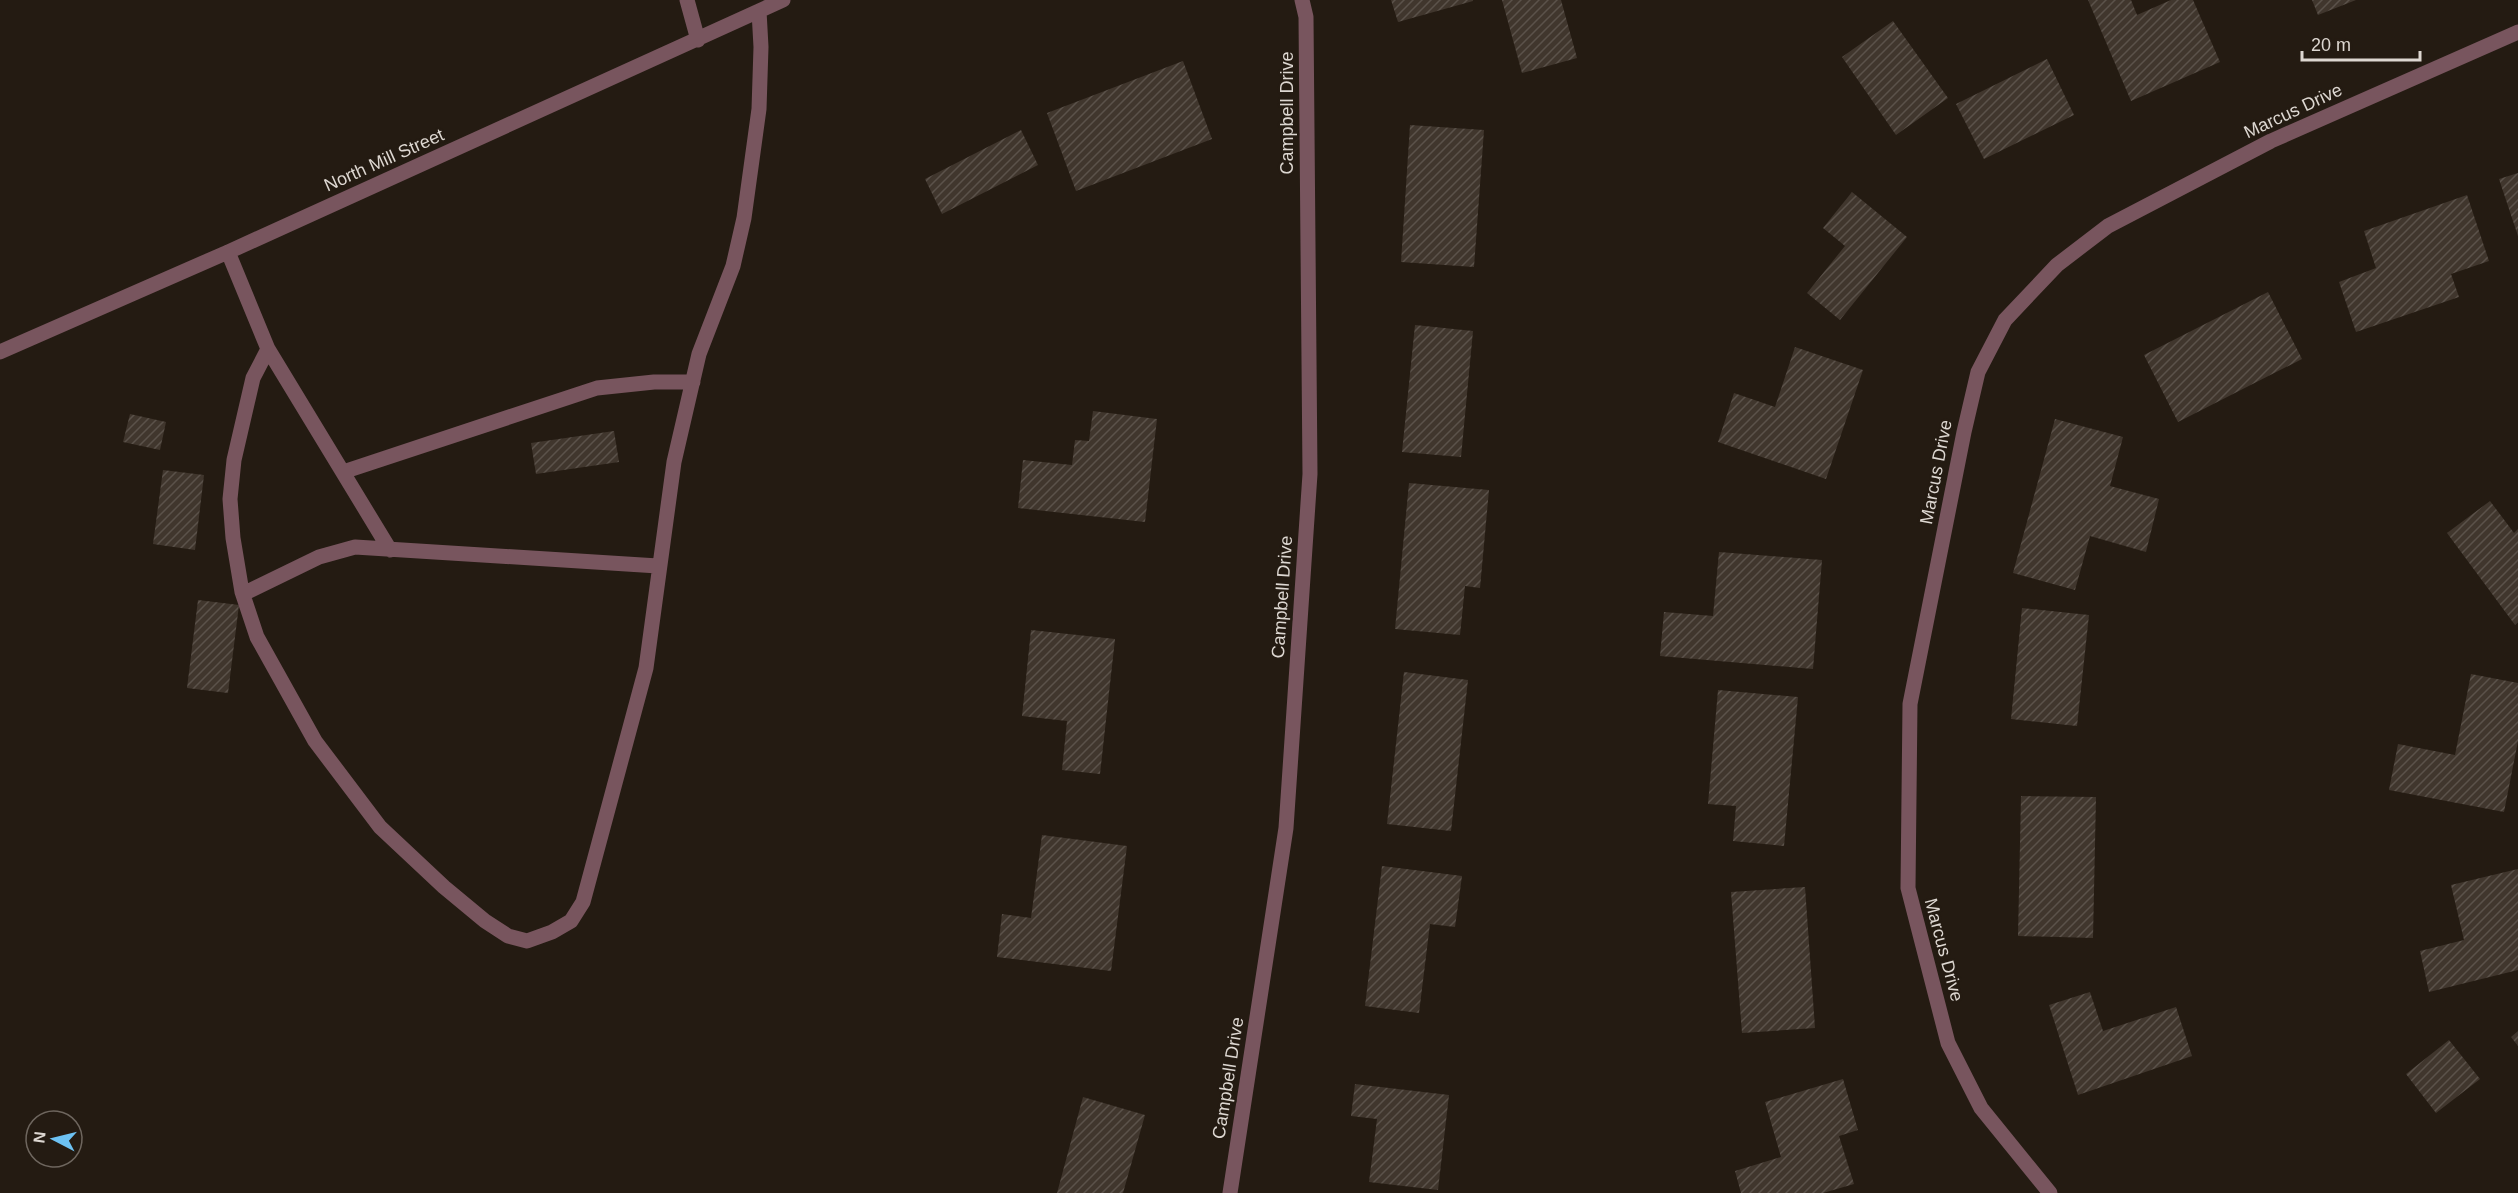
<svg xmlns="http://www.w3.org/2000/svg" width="2518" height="1193" viewBox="0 0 2518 1193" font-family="Helvetica,sans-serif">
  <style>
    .building { fill: url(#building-hatch) }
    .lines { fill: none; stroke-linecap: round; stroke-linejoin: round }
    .minor { stroke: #78555e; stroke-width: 15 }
    .labels { text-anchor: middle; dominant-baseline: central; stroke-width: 4.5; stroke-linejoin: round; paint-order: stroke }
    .street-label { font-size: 18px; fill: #ddd7d1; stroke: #241b12 }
  </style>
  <defs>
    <pattern id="building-hatch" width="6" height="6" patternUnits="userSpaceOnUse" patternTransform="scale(1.5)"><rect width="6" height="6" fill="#40362d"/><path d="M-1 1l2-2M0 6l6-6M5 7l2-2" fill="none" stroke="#5b524a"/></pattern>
  </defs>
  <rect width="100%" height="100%" fill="#241b12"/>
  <path class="building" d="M1391,0H1473V1L1398,22Z
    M1502,0H1561L1577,58L1522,73Z
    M2088,0H2131L2137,15L2171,0H2193L2220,62L2131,101Z
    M2312,0H2356L2318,15Z
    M1893,21L1948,98L1896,135L1842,57Z
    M2047,59L2074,115L1984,159L1956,104Z
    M1183,61L1212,139L1076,191L1047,113Z
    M1410,125L1484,130L1474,267L1401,262Z
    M1021,130L1038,165L942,214L925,179Z
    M2518,173V236L2499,179Z
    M1852,192L1907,237L1840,320L1807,293L1845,246L1823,228Z
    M2467,195L2489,261L2451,274L2459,297L2356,332L2339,282L2376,268L2364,231Z
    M2268,292L2302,359L2178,422L2144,355Z
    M1415,325L1473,331L1461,457L1402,452Z
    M1795,347L1863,370L1826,479L1718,442L1734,393L1775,407Z
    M1093,411L1157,419L1145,522L1018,508L1023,460L1072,465L1075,440L1089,441Z
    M130,414L166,422L160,450L123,442Z
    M2055,419L2123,437L2110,486L2159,499L2146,552L2090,536L2075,590L2013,573Z
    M614,431L619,462L536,474L531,443Z
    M163,470L204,475L195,550L153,544Z
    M1409,483L1489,490L1480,588L1465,586L1460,635L1395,629Z
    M2490,501L2514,533L2518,529V622L2515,625L2447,533Z
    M1719,552L1822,560L1813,669L1660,656L1664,612L1713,616Z
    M198,600L239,605L228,693L187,688Z
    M2022,608L2089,615L2077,726L2011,719Z
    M1031,630L1115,639L1100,774L1062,770L1067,721L1022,716Z
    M1404,672L1468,680L1451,831L1387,824Z
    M2471,674L2518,683V741L2504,812L2389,790L2398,744L2455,755Z
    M1718,690L1798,697L1784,846L1733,841L1736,806L1708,804Z
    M2021,796L2096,797L2093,938L2018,936Z
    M1042,835L1127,846L1111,971L997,957L1002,914L1031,918Z
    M1382,866L1462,876L1455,927L1430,924L1419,1013L1365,1006Z
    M2518,869V970L2429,992L2420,951L2464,940L2451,885Z
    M1805,887L1815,1028L1742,1033L1731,892Z
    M2090,992L2103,1031L2176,1007L2192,1056L2078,1095L2049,1005Z
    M2518,1031V1046L2511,1037Z
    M2449,1040L2480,1079L2436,1113L2406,1074Z
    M1843,1079L1858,1130L1839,1136L1854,1184L1823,1193H1741L1735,1171L1781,1157L1765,1102Z
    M1355,1084L1449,1095L1438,1190L1369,1182L1377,1119L1351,1116Z
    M1083,1097L1145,1115L1123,1193H1057Z"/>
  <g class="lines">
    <path class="minor" d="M687,0L698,40
      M228,252L268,349L253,378L234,460L230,499L233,538L242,592L257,637L315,741L380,827L444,887L485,921L508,936L527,941L552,932L571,921L583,902L646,668L674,462L699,354L733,266L744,218L759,109L761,47L759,11
      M268,349L390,550
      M0,352L228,252L783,0
      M343,472L597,388L654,382H693
      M243,594L319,557L355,547L658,566
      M1230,1193L1286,828L1310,474L1306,17L1302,0
      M2050,1193L1981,1108L1948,1043L1908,888L1910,704L1964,432L1978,372L2005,320L2057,265L2108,226L2271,141L2518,32"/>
  </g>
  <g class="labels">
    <g class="street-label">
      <text transform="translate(2293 111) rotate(-25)">Marcus Drive</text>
      <text transform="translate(1287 113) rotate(-90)">Campbell Drive</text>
      <text transform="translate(384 160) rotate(-24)">North Mill Street</text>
      <text transform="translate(1936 472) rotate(-79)">Marcus Drive</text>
      <text transform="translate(1282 597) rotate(-86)">Campbell Drive</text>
      <text transform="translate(1944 950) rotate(75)">Marcus Drive</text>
      <text transform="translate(1228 1078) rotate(-81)">Campbell Drive</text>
    </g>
  </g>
  <g transform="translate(54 1139) rotate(277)"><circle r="28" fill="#241b12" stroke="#6e665e" stroke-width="1.5"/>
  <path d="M0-4.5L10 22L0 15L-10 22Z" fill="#6dc2f3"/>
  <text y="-9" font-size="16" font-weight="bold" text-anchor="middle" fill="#ddd7d1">N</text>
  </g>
  <path d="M2302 51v9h118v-9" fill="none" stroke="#ddd7d1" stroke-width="3"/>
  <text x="2311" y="51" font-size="18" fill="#ddd7d1" stroke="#241b12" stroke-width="4.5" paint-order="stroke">20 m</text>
</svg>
